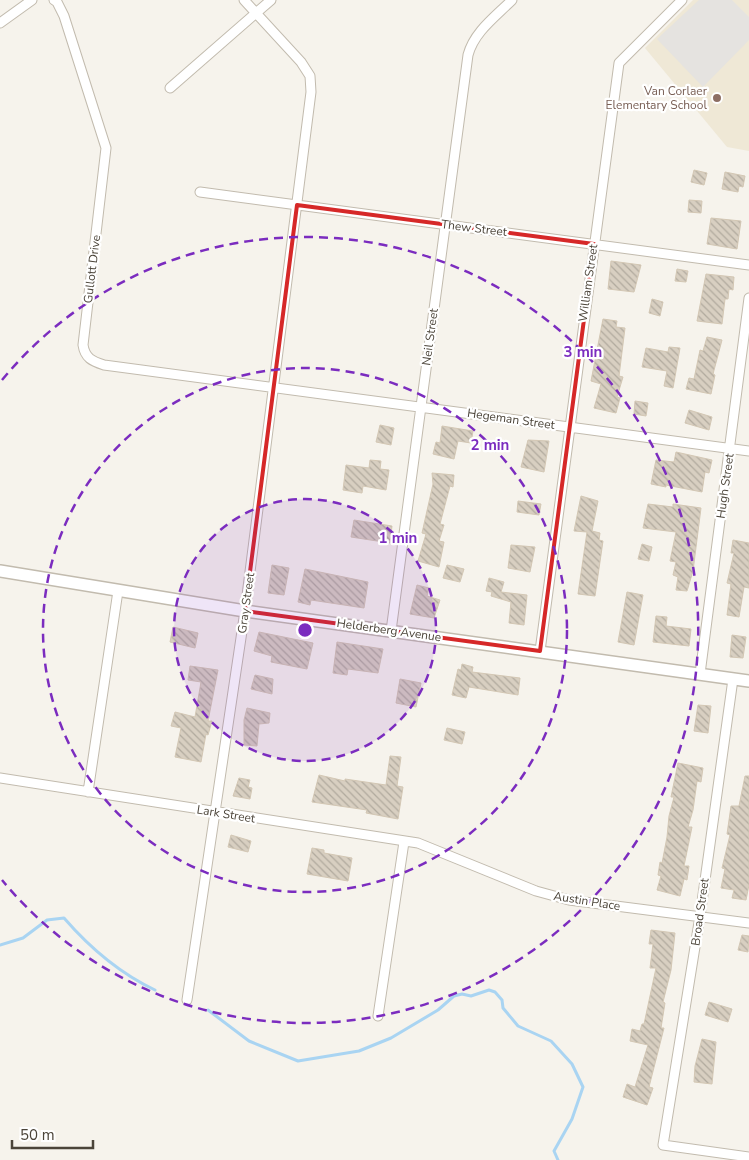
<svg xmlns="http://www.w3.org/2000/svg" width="749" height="1160" viewBox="0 0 749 1160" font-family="'Nunito Sans',sans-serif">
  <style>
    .education { fill: #efe8d6 }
    .parking { fill: #e5e3e0 }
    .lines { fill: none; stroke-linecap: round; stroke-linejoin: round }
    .stream { stroke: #a9d4f2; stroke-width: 3 }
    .building { fill: url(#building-back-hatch); stroke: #d3c7b4 }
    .minor-casing { stroke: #c2bbae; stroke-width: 11 }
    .tertiary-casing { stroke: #c2bbae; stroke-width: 14 }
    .minor { stroke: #fff; stroke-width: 9 }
    .tertiary { stroke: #fff; stroke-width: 11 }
    .marked { fill: none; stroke: #d62828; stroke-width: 4; stroke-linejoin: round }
    .ring { fill: none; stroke: #7b2cbf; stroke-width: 2.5; stroke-dasharray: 9 6 }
    .education-dot { fill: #8d6e63; stroke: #fff; stroke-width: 2 }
    .labels { text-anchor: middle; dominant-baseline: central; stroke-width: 4.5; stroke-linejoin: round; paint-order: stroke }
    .education-label { font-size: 12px; fill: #785e54; stroke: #fff; text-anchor: end }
    .street-label { font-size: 12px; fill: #4b4439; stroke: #fff }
    .centre { fill: #7b2cbf; stroke: #fff; stroke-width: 2.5 }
    .ring-label { font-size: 15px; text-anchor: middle; font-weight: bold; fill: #7b2cbf; stroke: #fff; stroke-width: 4.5; stroke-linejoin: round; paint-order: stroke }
  </style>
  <defs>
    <pattern id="building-back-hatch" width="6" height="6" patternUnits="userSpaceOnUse" patternTransform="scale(1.25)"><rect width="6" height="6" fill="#d8cfc1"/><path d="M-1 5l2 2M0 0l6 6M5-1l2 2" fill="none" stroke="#b1aa9e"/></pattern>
  </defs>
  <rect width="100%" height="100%" fill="#f6f3ec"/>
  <path class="education" d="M693,0H749V151L727,147L645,48Z"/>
  <path class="parking" d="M699,0H732L749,17V40L703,87L657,39Z"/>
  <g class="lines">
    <path class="stream" d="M0,945L23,938L47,920L64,918C90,948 119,973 155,990
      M208,1010L249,1041L298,1061L359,1051L391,1038L438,1010L454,996L462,994L471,996L489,990L495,992L502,1000L503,1008L518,1026L551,1041L572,1064L583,1087L572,1119L554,1151L558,1160"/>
  </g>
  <path class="building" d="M694,170L707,173L704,185L691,182Z
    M725,172L745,176L743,187L739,186L738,192L722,189Z
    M689,200L702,201L701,213L688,212Z
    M711,218L741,221L737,249L707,244Z
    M611,261L641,265L634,292L608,289Z
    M677,269L688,271L686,282L675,281Z
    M706,274L734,277L733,290L729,289L728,299H725L722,324L697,321Z
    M652,299L663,302L660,316L649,313Z
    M603,319L617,321L616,327L625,328L619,376L623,377L617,397L620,398L616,413L594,408L601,384L591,381Z
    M707,337L722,340L713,374L715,375L711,394L686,389L689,378L694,379L700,350L703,351Z
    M669,347L680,348L673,388L664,386L667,371L642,367L646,348L668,352Z
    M635,401L648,403L646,416L634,414Z
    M689,410L712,417L709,430L685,423Z
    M380,425L394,428L391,445L376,442Z
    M442,426L473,431L471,443L458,441L454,459L433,454L436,442L440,443Z
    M528,440L549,441L544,472L521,467Z
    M676,452L712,460L709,473L705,472L702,492L666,485V487L651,484L656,460L674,462Z
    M370,460L381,461L380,469L389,470L386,490L363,486L362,493L343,490L346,465L369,468Z
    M432,473L454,475L453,487L450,486L440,524L444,525L439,541L444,542L439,567L418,561L426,534L422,533L433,484Z
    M581,496L598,501L592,531L600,533L599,540L603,541L595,596L578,594L587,532L574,531Z
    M518,501L541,504L539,515L517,512Z
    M648,504L673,507V504L701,508L693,571L687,591L676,590L678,577L673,575L676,562L670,561L676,532L643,528Z
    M354,520L392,526L390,543L351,537Z
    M733,540L749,543V588L744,587L739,617L727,615L731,584L727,583L734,553H731Z
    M642,544L652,547L649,561L638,559Z
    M511,545L535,547L530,572L508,568Z
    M272,565L289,568L284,595L268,593Z
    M447,565L464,569L460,582L443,578Z
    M305,569L368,582L364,608L311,600L310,605L298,602Z
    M489,578L504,582L501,592L527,595L524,625L509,623L511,602L491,596L492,592L486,591Z
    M417,585L429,588L427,596L440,600L434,618L410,614Z
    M627,592L643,595L634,645L618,642Z
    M656,616L667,617L666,626L691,629L689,646L653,642Z
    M173,627L198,633L195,648L170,642Z
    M259,632L313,643L307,669L271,662L272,656L254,651Z
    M732,635L746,637L743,658L730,657Z
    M337,642L383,649L378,673L348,669L347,675L333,673Z
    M462,664L473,667L472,672L520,678L518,695L469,687L466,698L452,695L458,669L461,670Z
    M190,666L218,670L208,721H212L208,735L206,734L201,762L175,757L181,728L171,726L175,712L195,717L201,682L188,680Z
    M255,675L273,679L272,694L251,689Z
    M400,679L421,683L416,707L396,703Z
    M698,705L711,706L708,733L694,731Z
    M247,708L270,713L269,723L259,724L257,746L244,745V720Z
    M447,728L465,732L462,744L444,740Z
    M390,756L401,757L397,786L403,787L398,819L366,813L367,810L312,802L319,775L345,781V779L386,785Z
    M678,763L703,768L701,782L697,781L693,810L688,827H692L684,866H689L687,880L684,879L680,896L657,890L661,876L658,875L660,862L662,863L667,837L669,816L674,797H671Z
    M745,776H749V885L746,900L732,898L734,890L721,888L725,869L722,868L730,835L727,834L731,806H739Z
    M239,778L250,780L248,787L252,788L250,799L233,796Z
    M231,835L251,841L248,852L228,847Z
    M312,848L324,850V853L352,858L348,881L307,874Z
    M651,930L675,933L671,970L663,1002L665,1003L661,1028H664L649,1087L653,1088L647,1105L623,1097L627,1084L635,1087L648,1045L630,1041L632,1029L640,1031L642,1024H644L656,968H650L653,944H649Z
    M742,935L749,936L748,952L738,950Z
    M709,1002L732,1009L728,1022L705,1015Z
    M702,1039L716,1042L712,1084L694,1082L695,1066Z"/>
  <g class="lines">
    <defs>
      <path id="minor" d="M54,0L57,2L64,16L106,148L83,345C85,358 92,361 104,365L749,451
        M0,23L32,0
        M170,88L271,0
        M200,192L749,265
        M391,631L468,55C474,32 495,17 512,0
        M540,651L619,63L682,0
        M700,674L749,298
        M733,679L700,916L663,1145L749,1157
        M0,778L418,843L536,891L569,900L749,923
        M88,792L118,591
        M187,1000L245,611L311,92L310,76L301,62L244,0
        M378,1016L404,842"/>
      <path id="tertiary" d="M0,571L245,611L749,681"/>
    </defs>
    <use href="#minor" class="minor-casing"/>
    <use href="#tertiary" class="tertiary-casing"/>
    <use href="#minor" class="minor"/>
    <use href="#tertiary" class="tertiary"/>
  </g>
  <path class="marked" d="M297,205L594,244L540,651L245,611Z"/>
  <circle cx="305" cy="630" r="131" fill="#7b2cbf" fill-opacity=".12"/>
  <g class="ring">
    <circle cx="305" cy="630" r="131"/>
    <circle cx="305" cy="630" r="262"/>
    <path d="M2 380A393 393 0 1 1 2 880"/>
  </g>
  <circle class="education-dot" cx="717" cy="98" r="5"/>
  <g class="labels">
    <g class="education-label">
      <text x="707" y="91">Van Corlaer<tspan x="707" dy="14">Elementary School</tspan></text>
    </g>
    <g class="street-label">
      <text transform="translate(474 228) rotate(7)">Thew Street</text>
      <text transform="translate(92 269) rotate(-83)">Gullott Drive</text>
      <text transform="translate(588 283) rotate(-82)">William Street</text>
      <text transform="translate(430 337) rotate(-82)">Neil Street</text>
      <text transform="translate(511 419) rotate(8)">Hegeman Street</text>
      <text transform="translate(725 486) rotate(-82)">Hugh Street</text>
      <text transform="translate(246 603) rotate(-82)">Gray Street</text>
      <text transform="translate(389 630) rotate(8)">Helderberg Avenue</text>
      <text transform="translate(226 814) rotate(9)">Lark Street</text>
      <text transform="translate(587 901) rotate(9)">Austin Place</text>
      <text transform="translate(700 912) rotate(-82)">Broad Street</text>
    </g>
  </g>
  <circle cx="305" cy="630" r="8" class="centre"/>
  <g class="ring-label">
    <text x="583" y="357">3 min</text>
    <text x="490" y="450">2 min</text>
    <text x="398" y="543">1 min</text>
  </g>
  <path d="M12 1140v8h81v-8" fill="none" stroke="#4b4439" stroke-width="2.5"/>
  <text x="20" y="1140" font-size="15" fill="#4b4439" stroke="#ffffff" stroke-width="4" paint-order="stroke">50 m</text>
</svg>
